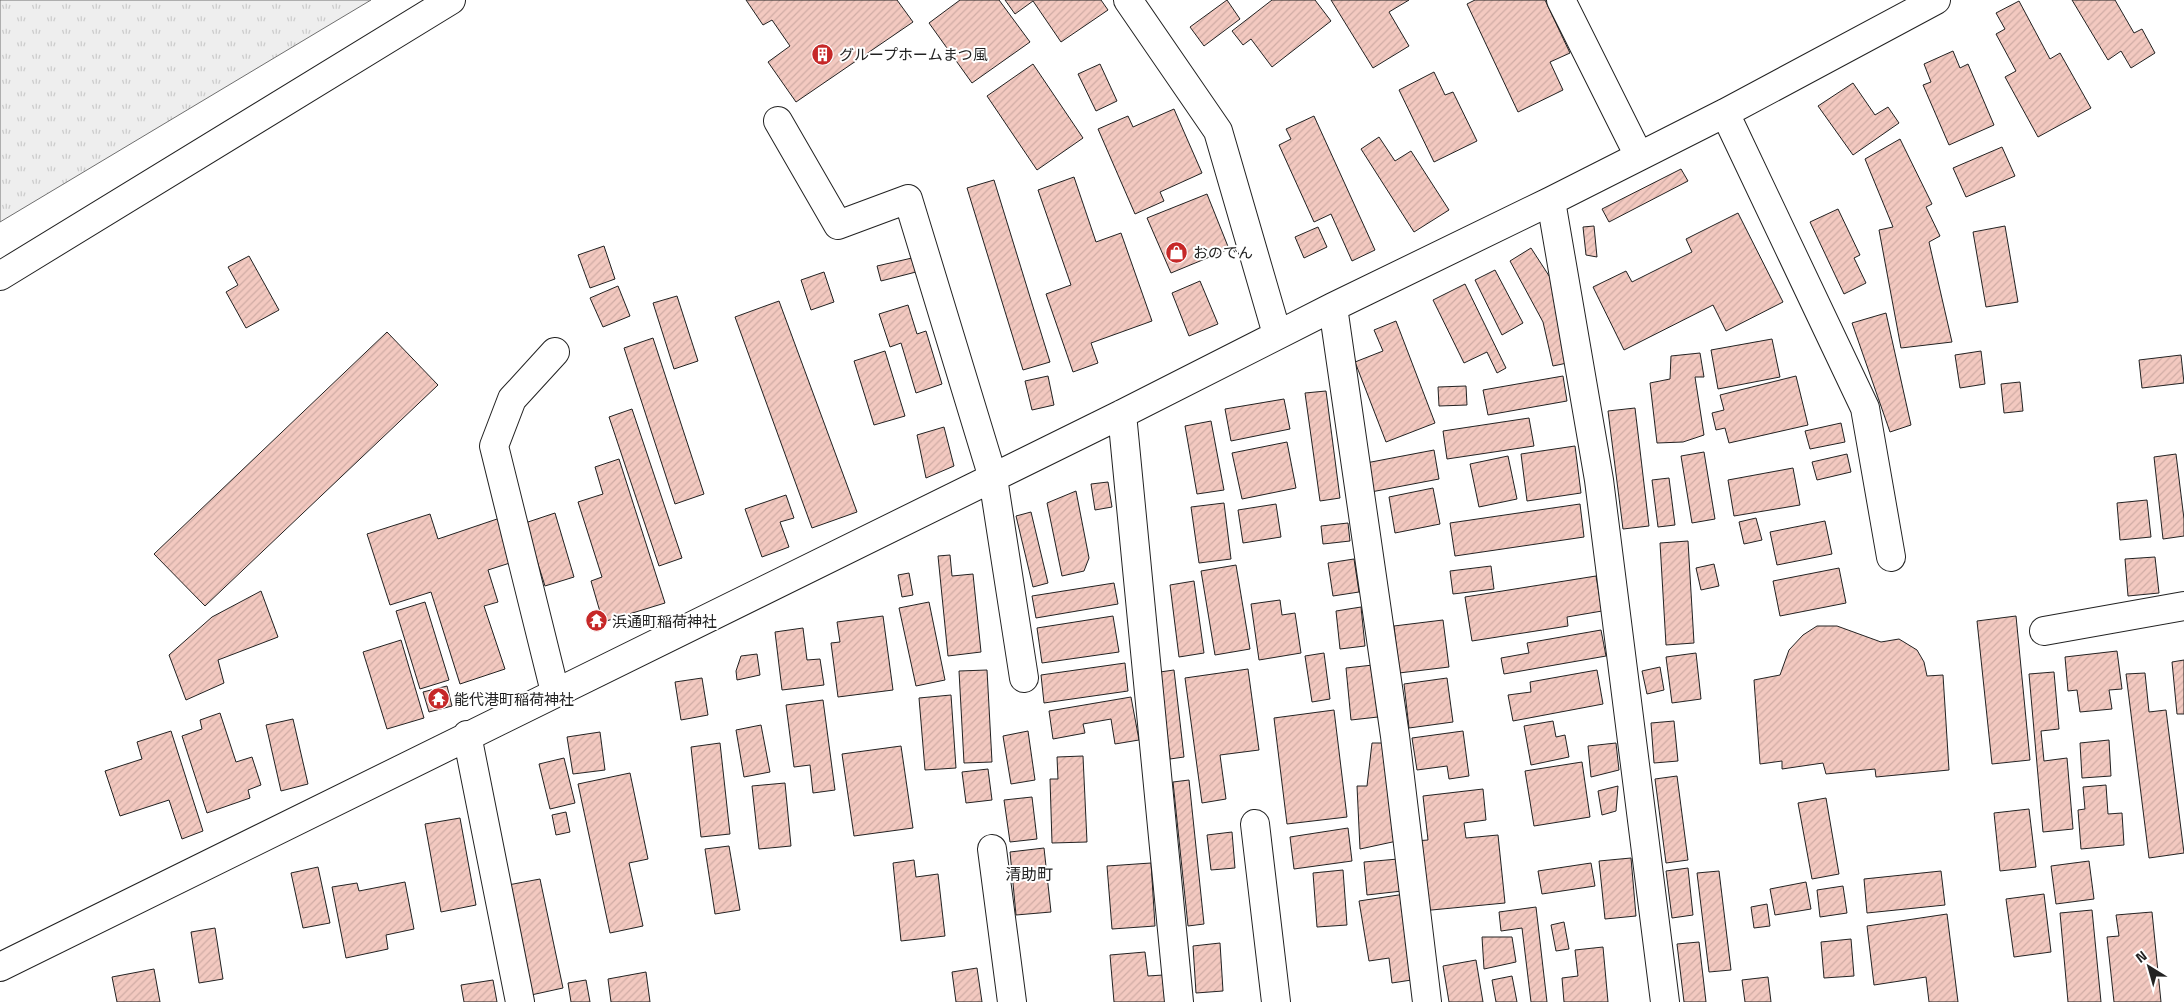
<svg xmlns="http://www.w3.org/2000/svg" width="2184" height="1002" viewBox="0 0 2184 1002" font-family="'Titillium Web','Noto Sans JP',sans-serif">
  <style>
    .grass { fill: url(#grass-tufts); stroke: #6f6f6f }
    .building { fill: url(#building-hatch); stroke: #222 }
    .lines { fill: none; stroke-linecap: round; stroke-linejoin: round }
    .minor-casing { stroke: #222; stroke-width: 30 }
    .minor { stroke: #fff; stroke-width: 28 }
    .labels { text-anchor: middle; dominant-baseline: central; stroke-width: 4; stroke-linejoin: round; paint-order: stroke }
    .poi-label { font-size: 15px; fill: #222; stroke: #fff; text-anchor: start }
    .neighbourhood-label { font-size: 16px; fill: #222; stroke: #fff }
  </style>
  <defs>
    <pattern id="grass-tufts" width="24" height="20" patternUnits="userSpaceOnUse" patternTransform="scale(1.25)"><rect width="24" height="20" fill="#eee"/><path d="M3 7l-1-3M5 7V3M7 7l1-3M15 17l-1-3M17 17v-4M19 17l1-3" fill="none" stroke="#ccc"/></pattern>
    <pattern id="building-hatch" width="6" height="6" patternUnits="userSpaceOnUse" patternTransform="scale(1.25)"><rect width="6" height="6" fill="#f3c9c0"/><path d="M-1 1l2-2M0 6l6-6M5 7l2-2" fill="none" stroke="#d0aca5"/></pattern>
  </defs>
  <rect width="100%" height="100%" fill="#fff"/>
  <path class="grass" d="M0,0H371L0,222Z"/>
  <path class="building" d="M746,0H897L913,22L796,102L768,62L790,46L772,20L763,25Z
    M960,0H999L1030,42L972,83L929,23Z
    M1005,0H1101L1108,10L1061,42L1033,1L1015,14Z
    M1227,0L1240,19L1204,46L1190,27Z
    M1272,0H1315L1331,21L1272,67L1251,39L1243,45L1232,31Z
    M1331,0H1409L1389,12L1409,46L1373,68Z
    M1475,0H1545L1570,53L1550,62L1563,90L1518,112L1467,4Z
    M2072,0H2115L2134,33L2142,29L2155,53L2131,68L2121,51L2108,60Z
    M2019,1L2050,59L2060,53L2091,108L2038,137L2005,77L2016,71L1996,34L2005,29L1996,13Z
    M1953,51L1960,68L1968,64L1994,125L1949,145L1923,85L1931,82L1924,64Z
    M1033,64L1083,138L1037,170L987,96Z
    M1100,64L1117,101L1096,111L1078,74Z
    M1434,72L1445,95L1453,92L1477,141L1434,162L1399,90Z
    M1853,83L1875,115L1888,107L1899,123L1853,155L1818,106Z
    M1174,109L1202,173L1160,192L1164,201L1135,214L1098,129L1128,116L1133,127Z
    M1314,116L1375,250L1352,261L1331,214L1314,222L1279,145L1291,139L1286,129Z
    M1379,137L1395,161L1411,151L1449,210L1414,232L1361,149Z
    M1900,139L1932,204L1926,207L1940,236L1929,242L1952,342L1901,348L1879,230L1893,227L1865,159Z
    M2002,147L2015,176L1966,197L1953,168Z
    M1681,169L1688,181L1609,222L1602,209Z
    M1074,177L1096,242L1121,233L1152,321L1091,343L1098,363L1073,372L1046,294L1071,285L1038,190Z
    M994,180L1050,362L1023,370L967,188Z
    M1207,194L1229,249L1171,273L1147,218Z
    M1838,209L1860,255L1854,258L1866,283L1844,294L1810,222Z
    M1738,213L1783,302L1726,331L1713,305L1624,350L1593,287L1626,271L1632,282L1692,252L1686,239Z
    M1594,226L1597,257L1586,255L1583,227Z
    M2005,226L2018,302L1986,307L1973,232Z
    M1318,227L1327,247L1304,258L1295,237Z
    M604,246L615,279L590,288L578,255Z
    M1531,248L1555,285L1567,363L1553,366L1543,322L1510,261Z
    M249,256L279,310L246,328L226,292L238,285L228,267Z
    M912,258L916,272L881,281L877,266Z
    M1495,270L1523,323L1502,335L1475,280Z
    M824,272L834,302L811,310L801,280Z
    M1200,281L1218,324L1189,336L1172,293Z
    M1465,284L1506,368L1497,373L1487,352L1464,363L1433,300Z
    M618,286L630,316L603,327L590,298Z
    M677,296L698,361L674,369L653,303Z
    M779,301L857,512L812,528L735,317Z
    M908,305L917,334L926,331L942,384L916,393L901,343L890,347L879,314Z
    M1886,313L1911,425L1890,432L1852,323Z
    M1396,321L1435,423L1386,442L1355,362L1383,351L1374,330Z
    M387,332L438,385L205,606L154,554Z
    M653,338L704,494L675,504L624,348Z
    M1772,339L1780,377L1718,389L1711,350Z
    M885,351L905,416L874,425L854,361Z
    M1981,351L1985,384L1960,388L1955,355Z
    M1700,353L1704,377H1695L1704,435L1683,442L1657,443L1650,383L1670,379L1671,356Z
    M2181,355L2184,383L2142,388L2139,360Z
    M1048,376L1054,405L1032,410L1025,381Z
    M1563,376L1567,401L1488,415L1483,390Z
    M1796,376L1808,425L1729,443L1725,428L1716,430L1712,413L1724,410L1720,395Z
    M2020,382L2023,411L2004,413L2001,384Z
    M1466,386L1467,405L1439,406L1438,387Z
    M1326,391L1340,498L1320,501L1305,393Z
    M1284,399L1290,429L1231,441L1225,409Z
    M1635,408L1649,526L1623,529L1608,411Z
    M632,409L682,558L659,566L609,417Z
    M1529,418L1534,446L1447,459L1443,431Z
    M1211,421L1224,490L1197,494L1185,426Z
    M1841,423L1845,442L1810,449L1805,431Z
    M944,427L954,466L926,478L917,435Z
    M1287,442L1296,488L1242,499L1232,453Z
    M1575,446L1581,493L1527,501L1521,454Z
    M1434,450L1439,479L1371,492L1366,463Z
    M1704,452L1715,519L1692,523L1681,456Z
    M1847,454L1851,472L1817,480L1812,462Z
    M2176,454L2184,519V536L2163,539L2154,457Z
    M1508,456L1517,499L1479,507L1470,464Z
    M619,459L665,603L603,622L591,581L602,577L578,502L603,494L595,467Z
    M1793,468L1800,505L1734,516L1728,480Z
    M1669,478L1675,525L1658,527L1652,480Z
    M1108,482L1112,507L1095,510L1091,484Z
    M1433,488L1440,524L1395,533L1389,497Z
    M1076,491L1089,558L1084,571L1062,576L1047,503Z
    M786,495L794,518L780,522L789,547L762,557L745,509Z
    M2147,500L2151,537L2120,540L2117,503Z
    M1224,503L1231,559L1199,563L1191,507Z
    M1276,504L1281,537L1243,543L1238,510Z
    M1580,504L1584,537L1455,556L1450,523Z
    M1031,512L1048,583L1033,587L1016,516Z
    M555,513L574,577L545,586L525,523Z
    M430,514L438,539L500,518L513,562L488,570L498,602L484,606L505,669L460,684L431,592L390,605L367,534Z
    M1756,518L1762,540L1744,544L1739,522Z
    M1825,521L1832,554L1777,565L1770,532Z
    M1348,523L1350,541L1323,544L1321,526Z
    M1688,541L1694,643L1666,645L1660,543Z
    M950,555L952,576L973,574L981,652L948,656L938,556Z
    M2155,557L2159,593L2128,596L2125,559Z
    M1354,559L1359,592L1333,596L1328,563Z
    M1714,564L1719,586L1701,590L1696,568Z
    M1236,565L1250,649L1215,655L1201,571Z
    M1491,566L1494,589L1453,594L1450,571Z
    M1839,568L1846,603L1780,616L1773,581Z
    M909,573L913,595L902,597L898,575Z
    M1596,576L1602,611L1567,617L1568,626L1472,641L1465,597Z
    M1194,581L1204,653L1179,657L1170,585Z
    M1114,583L1118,604L1036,618L1032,596Z
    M261,591L278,637L218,660L224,683L186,700L169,655L212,617Z
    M1280,600L1282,615L1295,613L1301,653L1259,660L1251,604Z
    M425,602L449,680L420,689L396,611Z
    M929,602L945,680L916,686L899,608Z
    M1361,607L1365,646L1340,649L1336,611Z
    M598,614L601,626L593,628L590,616Z
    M883,616L893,690L838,697L831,643L840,642L837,622Z
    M1113,616L1119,652L1042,663L1037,628Z
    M2016,616L2030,760L1992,764L1977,621Z
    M1443,620L1449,667L1399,673L1394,626Z
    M1817,626H1837L1881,642L1899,639L1917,650L1924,662L1927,676L1943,675L1949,770L1876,777L1875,769L1826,774L1823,763L1782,769V761L1760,764L1754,680L1780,675L1789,650L1803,635Z
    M803,628L807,660L820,659L824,685L782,690L775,632Z
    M1601,630L1606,656L1504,674L1501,658L1529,653L1527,643Z
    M401,640L424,718L387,729L363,652Z
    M2117,651L2122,689L2109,690L2112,709L2080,712L2077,690L2068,691L2065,657Z
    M1324,653L1330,699L1312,702L1305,656Z
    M1696,653L1701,699L1672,703L1666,657Z
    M757,654L760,675L737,680L736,671L741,656Z
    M2184,660V714H2177L2172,662Z
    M1125,663L1128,691L1044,703L1041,675Z
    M1373,665L1378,717L1351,720L1346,668Z
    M1660,667L1664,690L1647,694L1642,671Z
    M1248,669L1259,750L1220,755L1226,799L1202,803L1185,678Z
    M987,670L992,762L964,763L959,671Z
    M1174,670L1184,757L1170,759L1160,672Z
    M1597,670L1603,704L1513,721L1508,695L1531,692L1530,682Z
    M2054,672L2059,729L2041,731L2044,761L2067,758L2073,829L2043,832L2029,674Z
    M2145,673L2149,712L2166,710L2184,853L2149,858L2126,674Z
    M702,678L708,715L681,720L675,682Z
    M1447,678L1453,722L1409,728L1404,684Z
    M447,686L452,706L429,712L423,692Z
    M951,695L956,768L925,770L919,698Z
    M1131,697L1139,740L1115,744L1111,719L1083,724L1085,733L1053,739L1049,711Z
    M823,700L835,790L813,793L810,765L794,767L786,705Z
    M1334,710L1347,817L1287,824L1274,718Z
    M220,713L236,762L252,757L261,785L248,790L250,798L207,813L182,736L202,729L200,720Z
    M293,719L308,784L281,791L266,725Z
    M1553,721L1556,737L1565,735L1569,757L1531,765L1524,726Z
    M1674,721L1678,761L1654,763L1651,723Z
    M761,725L770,772L744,777L736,730Z
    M171,731L203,831L182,839L169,800L120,816L105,771L142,759L137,742Z
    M1028,731L1035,780L1011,784L1003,736Z
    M1463,731L1469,776L1449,779L1447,766L1417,770L1412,738Z
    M600,732L605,770L573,774L567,737Z
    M2109,740L2111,776L2082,778L2080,743Z
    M720,743L730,834L701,837L691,747Z
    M1372,743H1384L1397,841L1360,849L1357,786H1367Z
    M1616,743L1619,770L1591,777L1588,746Z
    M901,746L913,828L854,836L842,754Z
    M1083,756L1087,842L1052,843L1050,779H1058L1057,757Z
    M564,758L575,803L550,809L539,764Z
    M1582,762L1590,817L1534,826L1525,771Z
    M988,769L992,800L966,803L962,772Z
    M630,773L648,859L629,863L643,926L610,933L578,784Z
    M1677,776L1688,860L1666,863L1655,779Z
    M1189,780L1204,924L1188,926L1173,782Z
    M785,783L791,846L759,849L752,786Z
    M2106,785L2108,814L2122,813L2124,845L2081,849L2078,810L2085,809L2083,787Z
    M1618,786L1616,811L1602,815L1598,791Z
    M1483,789L1486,820L1464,823L1466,838L1498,835L1505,903L1421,911L1414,841L1428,840L1423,796Z
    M1032,797L1037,839L1010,842L1004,800Z
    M1826,798L1839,874L1812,879L1798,803Z
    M2029,809L2036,867L2000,871L1994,813Z
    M566,812L570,832L556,835L552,815Z
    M460,818L476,905L441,912L425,824Z
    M1348,828L1352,861L1294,869L1290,837Z
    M1232,832L1235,868L1211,870L1207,835Z
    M729,846L740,910L715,914L705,849Z
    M1044,848L1051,912L1016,915L1010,852Z
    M1631,858L1636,916L1605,919L1599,861Z
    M1398,859L1402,891L1367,895L1364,862Z
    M914,860L916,877L938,874L945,936L901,941L893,863Z
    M2089,861L2094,899L2056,904L2051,866Z
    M1151,863L1155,926L1112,929L1107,866Z
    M1591,863L1595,886L1542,894L1538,871Z
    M318,867L330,923L303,928L291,873Z
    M1688,868L1693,915L1672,918L1666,871Z
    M1343,870L1347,925L1317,927L1313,873Z
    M1719,871L1731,970L1709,972L1697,873Z
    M1941,871L1945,905L1867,913L1864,879Z
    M540,879L563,988L522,997L508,885Z
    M405,882L414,929L386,935L388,949L346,958L332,887L357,883L359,891Z
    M1806,882L1811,909L1775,915L1770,889Z
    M1843,886L1847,913L1820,917L1817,890Z
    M1405,894L1418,979L1392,983L1389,958L1369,961L1359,901Z
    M2044,894L2051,952L2014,957L2006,899Z
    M1767,904L1770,926L1754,928L1751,907Z
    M1536,907L1547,1002H1531L1522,928L1501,931L1499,912Z
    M2092,910L2101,1002H2068L2060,913Z
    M2152,912L2161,1002H2114L2107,937L2119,936L2116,915Z
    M1947,914L1958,1002H1929L1926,977L1874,985L1867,926Z
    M1564,922L1569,949L1556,951L1551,925Z
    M215,928L223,979L199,983L191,932Z
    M1482,937H1512L1516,962L1484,969Z
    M1851,939L1854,976L1824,978L1821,942Z
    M1699,942L1706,1002H1684L1677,944Z
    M1220,943L1223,991L1196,993L1193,946Z
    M1603,947L1608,1002H1564L1562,978L1578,976L1575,950Z
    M1145,952L1148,976L1163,975L1166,1002H1114L1110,955Z
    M1476,960L1483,1002H1449L1443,966Z
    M977,968L982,1002H956L952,972Z
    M154,969L160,1002H117L112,977Z
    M646,972L650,1002H611L608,979Z
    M1512,976L1517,1002H1496L1492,980Z
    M1768,977L1771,1002H1745L1742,980Z
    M493,980L497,1002H464L461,985Z
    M586,980L590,1002H571L568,983Z"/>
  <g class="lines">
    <defs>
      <path id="minor" d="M1128,0L1218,131L1277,334
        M1561,0L1639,156
        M1725,113L1865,408L1891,557
        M778,121L838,225L908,199L993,478L1024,678
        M1551,201L1599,480L1665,1002
        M0,276L451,0
        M1333,307L1395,736L1427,1002
        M555,352L512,399L494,446L555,692
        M1122,414L1179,1002
        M2044,631L2184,606
        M467,735L520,1002
        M1255,824L1276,1002
        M992,849L1012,1002
        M0,967L1122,414L1333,307L1551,201L1725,113L1936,0"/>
    </defs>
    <use href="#minor" class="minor-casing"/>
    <use href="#minor" class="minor"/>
  </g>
  <defs>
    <symbol id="building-disc" viewBox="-11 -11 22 22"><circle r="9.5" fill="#c62828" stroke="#fff"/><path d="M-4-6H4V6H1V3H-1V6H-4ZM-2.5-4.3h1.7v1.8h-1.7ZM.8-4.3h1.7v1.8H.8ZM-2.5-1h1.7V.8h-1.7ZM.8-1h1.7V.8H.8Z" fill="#fff"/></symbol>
    <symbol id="shop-disc" viewBox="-11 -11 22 22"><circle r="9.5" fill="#c62828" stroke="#fff"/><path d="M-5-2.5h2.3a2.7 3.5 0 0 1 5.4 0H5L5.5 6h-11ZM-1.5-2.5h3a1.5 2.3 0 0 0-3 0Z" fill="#fff"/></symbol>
    <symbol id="temple-disc" viewBox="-11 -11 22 22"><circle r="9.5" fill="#c62828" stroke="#fff"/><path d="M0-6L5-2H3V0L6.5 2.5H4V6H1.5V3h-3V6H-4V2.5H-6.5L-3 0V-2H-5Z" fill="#fff"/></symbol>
  </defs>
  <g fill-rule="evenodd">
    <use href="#building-disc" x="810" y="42" width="25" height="25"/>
    <use href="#shop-disc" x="1164" y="240" width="25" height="25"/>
    <use href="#temple-disc" x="584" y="608" width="25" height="25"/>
    <use href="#temple-disc" x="426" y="686" width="25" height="25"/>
  </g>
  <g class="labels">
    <g class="poi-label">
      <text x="839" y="54">グループホームまつ風</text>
      <text x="1193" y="252">おのでん</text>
      <text x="612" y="621">浜通町稲荷神社</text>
      <text x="454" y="699">能代港町稲荷神社</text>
    </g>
    <g class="neighbourhood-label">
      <text x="1029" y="874">清助町</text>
    </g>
  </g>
  <g transform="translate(2149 967) rotate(323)" stroke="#ffffff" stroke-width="4" paint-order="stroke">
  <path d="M0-4L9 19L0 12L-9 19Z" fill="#222222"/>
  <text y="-8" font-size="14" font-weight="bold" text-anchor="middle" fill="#222222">N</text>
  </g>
</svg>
